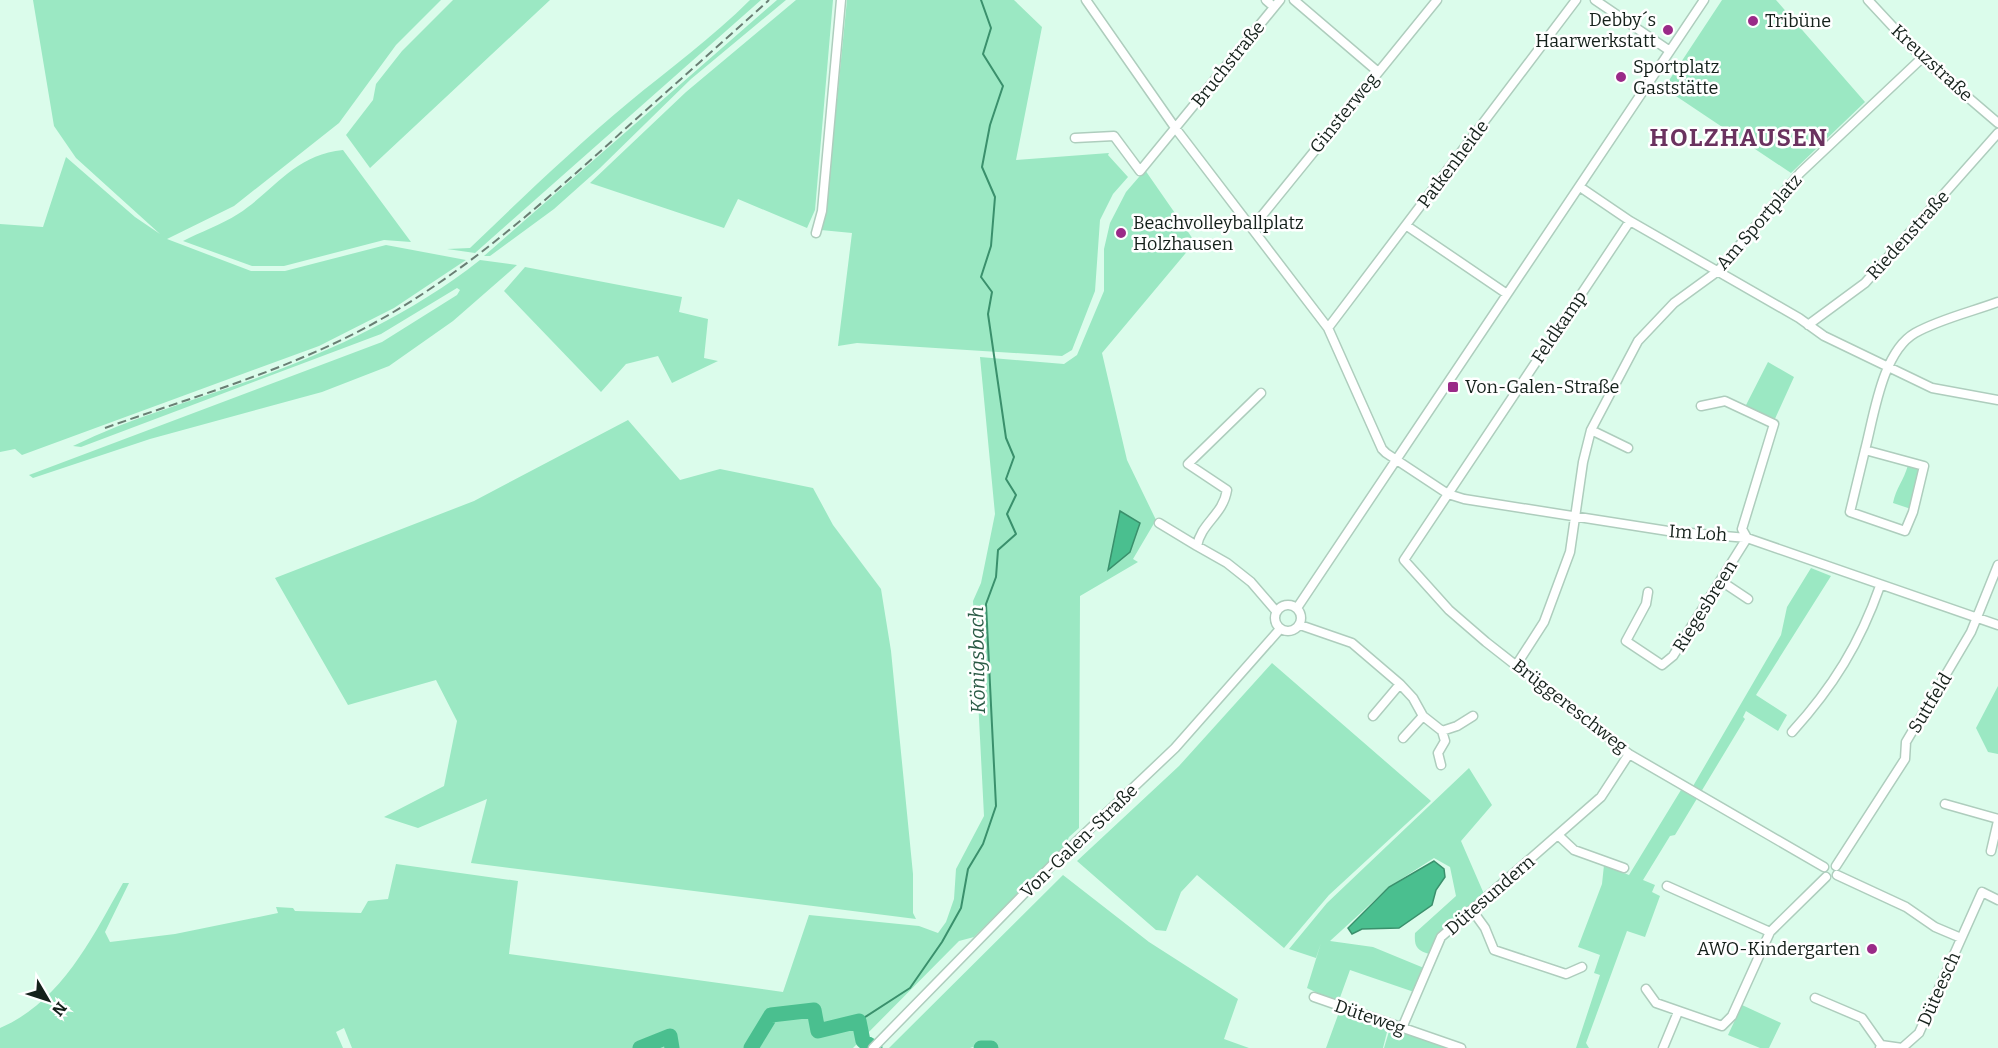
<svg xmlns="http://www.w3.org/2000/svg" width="1998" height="1048" viewBox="0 0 1998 1048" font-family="Bitter,serif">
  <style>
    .green { fill: #9be8c3 }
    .water { fill: #4abf8f; stroke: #3a906c; stroke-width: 1.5 }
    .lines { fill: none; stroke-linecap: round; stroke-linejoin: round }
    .stream { stroke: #3a906c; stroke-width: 2 }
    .river { stroke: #4abf8f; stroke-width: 15 }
    .minor-casing { stroke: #aecdbd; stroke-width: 11 }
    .minor { stroke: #fff; stroke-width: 8 }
    .rail { stroke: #6a7f74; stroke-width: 2; stroke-dasharray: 9 4.5; stroke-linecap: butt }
    .poi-dot { fill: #9a2a88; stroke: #fff; stroke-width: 2 }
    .labels { text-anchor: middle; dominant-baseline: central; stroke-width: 5; stroke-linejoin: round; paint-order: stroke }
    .poi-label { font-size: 18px; fill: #15211b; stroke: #fff; text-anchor: start }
    .street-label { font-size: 18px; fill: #15211b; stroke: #fff }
    .water-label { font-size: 20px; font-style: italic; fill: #2a5a45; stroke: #fff }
    .district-label { font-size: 24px; font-weight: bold; letter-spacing: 1.5px; fill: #6a325f; stroke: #fff }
  </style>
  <rect width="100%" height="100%" fill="#dbfceb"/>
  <path class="green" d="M33,0H441L396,45L339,123L234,206L167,239L251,271H285L386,245L466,260L394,308L319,346L22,455L15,449L0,452V224L43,227L66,157L135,217L160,234L76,158L54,126Z
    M453,0H550L370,168L346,135L373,100L376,84L402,51Z
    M750,0H761L475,253L447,249L470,248C521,199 573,149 628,103C669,69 712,38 750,0Z
    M777,0H786L691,79L600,168L554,209L490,256H484Z
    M796,0H833L815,210L807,228L738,199L724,228L590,183L686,92Z
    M847,0H1014L1042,27L1016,160L1109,153L1108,155L1128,177L1113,194L1100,220L1095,291L1072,350L1062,356L857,343L838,346L852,233L821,230L826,210Z
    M1722,0H1776L1865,102L1791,173L1664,88Z
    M343,150L411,242L384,240L284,266H252L183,241C200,232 221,225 238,214C275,190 294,155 343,150Z
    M1145,170L1195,242L1102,353L1127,460L1156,520L1133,559L1138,562L1080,596L1079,828L1069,837L1064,848L974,937L959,941L853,1048H352L344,1028L336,1032L343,1048H0V1028C61,1002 92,938 123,883H129L105,932L110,942L175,934L278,913L276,907L293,908L295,911L361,913L368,901L388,899L396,864L518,881L509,954L783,992L809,915L919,926L938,933L946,922L954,899L956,869L984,816L973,601L981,583L995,514L980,357L1064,364L1077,355L1104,291V249L1110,223L1126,192Z
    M480,260L517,265L453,321L389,366L322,392L150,439L33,478L29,475L382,342L457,295L460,290L457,288L381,334L81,447L73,446C130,418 192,401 251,380C332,351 413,313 480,260Z
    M525,267L682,297L679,312L708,319L704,358L718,361L672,383L658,356L626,364L601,392L504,291Z
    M1768,362L1794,377L1774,421L1745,407Z
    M628,420L680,480L720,469L813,488L833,525L881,589L891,651L913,874V913L916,919L471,863L487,799L418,828L384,817L444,786L457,721L436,680L348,705L275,578L474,501Z
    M1908,465L1921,468L1911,509L1893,503C1896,488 1904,480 1908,465Z
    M1811,568L1831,576L1756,695L1787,715L1778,731L1746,711L1743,717L1745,719L1675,835L1670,836L1643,880L1655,885L1652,892L1660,896L1645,937L1627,931L1586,1043L1589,1048H1576L1600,975L1594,973L1600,955L1578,947L1602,884L1604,865L1629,875L1681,790L1689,793L1781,635L1787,607Z
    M1272,663L1431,801L1329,895L1284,948L1197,875L1181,892L1166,931L1156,930L1077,861L1179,766Z
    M1998,686V754L1988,752L1976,728Z
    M1469,768L1492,805L1461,841L1484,894L1429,954C1417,950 1414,947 1415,933L1456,896L1450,867L1434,858L1389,887L1330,941L1373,947L1424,968L1414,992L1350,970L1338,1003L1307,988L1321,943L1316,958L1289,949L1327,903Z
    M1063,875L1149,942L1238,999L1224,1039L1249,1048H998L993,1041L970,1048H889Z
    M1742,1005L1781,1023L1769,1048H1760L1728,1035Z
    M1344,1012L1388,1028L1383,1048H1326L1338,1015Z
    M1390,1028L1450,1048H1384Z"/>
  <path class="water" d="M1120,511L1140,523L1130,552L1108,570Z
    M1434,861L1444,869L1445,877L1436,890L1432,905L1399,928L1362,929L1352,934L1348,928L1389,887Z"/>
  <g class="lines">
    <path class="stream" d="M859,1021L910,988L942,942L961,908L968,869L983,844L996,806L986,604L996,577L998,550L1016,534L1007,514L1016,495L1006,479L1014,457L1006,438L988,314L992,292L981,277L991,246L995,197L982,167L990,125L1003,86L983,54L991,28L981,0"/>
    <path class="river" d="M640,1048L670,1036L672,1048
      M751,1048L771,1015L814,1010L818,1031L859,1021L863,1041L875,1048
      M981,1048H991"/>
    <defs>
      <path id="minor" d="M1086,0L1176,129L1328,328L1382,449L1386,453L1448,494L1464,499L1668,531L1747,538L1998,625
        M1266,0L1274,7
        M1294,0L1377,71
        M1595,0L1670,51
        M1868,0L1922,58L1998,123
        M1075,138L1114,136L1140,171L1280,0
        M1580,187L1630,221L1799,318L1824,336L1932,388L1998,400
        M1630,221L1404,560L1449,610L1486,642L1629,754L1824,867
        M1407,226L1507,294
        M1252,228L1437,0
        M816,233L822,211L841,0
        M1808,325L1865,283L1998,133
        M1328,328L1576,0
        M1261,393L1188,464L1227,490C1223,515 1201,523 1197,546L1227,563L1251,582L1276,611
        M1591,430L1628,448
        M1865,450L1850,512L1905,531L1913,512L1924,466L1865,450C1874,416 1882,352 1915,333C1940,319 1971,312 1998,302
        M1159,523L1197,546
        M1721,581L1748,599
        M1648,592L1646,604L1626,641L1662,665L1673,656L1747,538L1742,529L1774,424L1725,401L1701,406
        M1275 618a13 13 0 1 1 26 0a13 13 0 1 1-26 0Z
        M1297,608L1704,0
        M1300,625L1352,643L1400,684L1413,698L1423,716L1442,731L1457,726L1473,716
        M1517,664L1544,622L1570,552L1583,462L1591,430L1638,341L1674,303L1718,271L1800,173L1922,58
        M1373,716L1400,684
        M1792,732C1833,687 1860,643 1880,586
        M1403,738L1423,716
        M1441,765L1438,753L1445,741L1442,731
        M1945,804L1998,819
        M1558,835L1574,850L1624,868
        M1991,851L1998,821
        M1836,866L1905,759L1906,742L1971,632L1998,565
        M1837,875L1906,907L1935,927L1961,938
        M1667,886L1770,932
        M1472,910L1485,928L1494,950L1566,974L1582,967
        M1646,989L1656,1003L1722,1026L1732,1016L1770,932L1826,877
        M1314,997L1461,1048
        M1815,998L1862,1018L1881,1045
        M1402,1028L1441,937L1601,797L1629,754
        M873,1048L1057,860L1175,748L1280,629
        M1663,1048L1678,1012
        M1880,1048L1881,1045L1902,1048L1919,1033L1982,892L1998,900"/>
    </defs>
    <use href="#minor" class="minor-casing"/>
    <use href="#minor" class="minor"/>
    <path class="rail" d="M105,428C195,396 292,369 376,322C461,275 531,213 603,149C658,99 714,50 769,0"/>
  </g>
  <g class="poi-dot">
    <circle cx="1753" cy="21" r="6"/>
    <circle cx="1668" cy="30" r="6"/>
    <circle cx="1621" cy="77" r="6"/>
    <circle cx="1121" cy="233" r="6"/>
    <rect x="1447" y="381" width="12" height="12" rx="3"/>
    <circle cx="1872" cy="949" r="6"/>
  </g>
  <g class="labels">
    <g class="poi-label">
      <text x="1656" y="20" text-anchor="end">Debby´s<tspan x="1656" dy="21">Haarwerkstatt</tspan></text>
      <text x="1765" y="21">Tribüne</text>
      <text x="1633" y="67">Sportplatz<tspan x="1633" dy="21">Gaststätte</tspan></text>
      <text x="1133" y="223">Beachvolleyballplatz<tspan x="1133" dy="21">Holzhausen</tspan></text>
      <text x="1465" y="387">Von-Galen-Straße</text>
      <text x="1860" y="949" text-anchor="end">AWO-Kindergarten</text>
    </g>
    <g class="street-label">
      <text transform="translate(1932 63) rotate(43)">Kreuzstraße</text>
      <text transform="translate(1228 64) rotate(-51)">Bruchstraße</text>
      <text transform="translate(1344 113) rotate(-51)">Ginsterweg</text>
      <text transform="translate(1453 164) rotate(-53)">Patkenheide</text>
      <text transform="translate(1759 222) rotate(-49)">Am Sportplatz</text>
      <text transform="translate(1908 235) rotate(-48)">Riedenstraße</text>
      <text transform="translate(1559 327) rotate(-56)">Feldkamp</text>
      <text transform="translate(1698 533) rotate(4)">Im Loh</text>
      <text transform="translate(1705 606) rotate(-58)">Riegesbreen</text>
      <text transform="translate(1930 703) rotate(-59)">Suttfeld</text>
      <text transform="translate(1570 706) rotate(38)">Brüggereschweg</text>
      <text transform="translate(1079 841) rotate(-44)">Von-Galen-Straße</text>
      <text transform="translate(1490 895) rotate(-41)">Dütesundern</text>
      <text transform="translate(1939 989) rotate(-66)">Düteesch</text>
      <text transform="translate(1370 1017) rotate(19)">Düteweg</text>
    </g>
    <g class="water-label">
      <text transform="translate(977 660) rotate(-91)">Königsbach</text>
    </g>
    <g class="district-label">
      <text x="1739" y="138">HOLZHAUSEN</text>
    </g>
  </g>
  <g transform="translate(48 1000) rotate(129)" stroke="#ffffff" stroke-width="4.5" paint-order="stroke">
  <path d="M0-4.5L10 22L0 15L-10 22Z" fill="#15211b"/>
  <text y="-9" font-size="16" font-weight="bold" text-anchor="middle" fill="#15211b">N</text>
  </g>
</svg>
